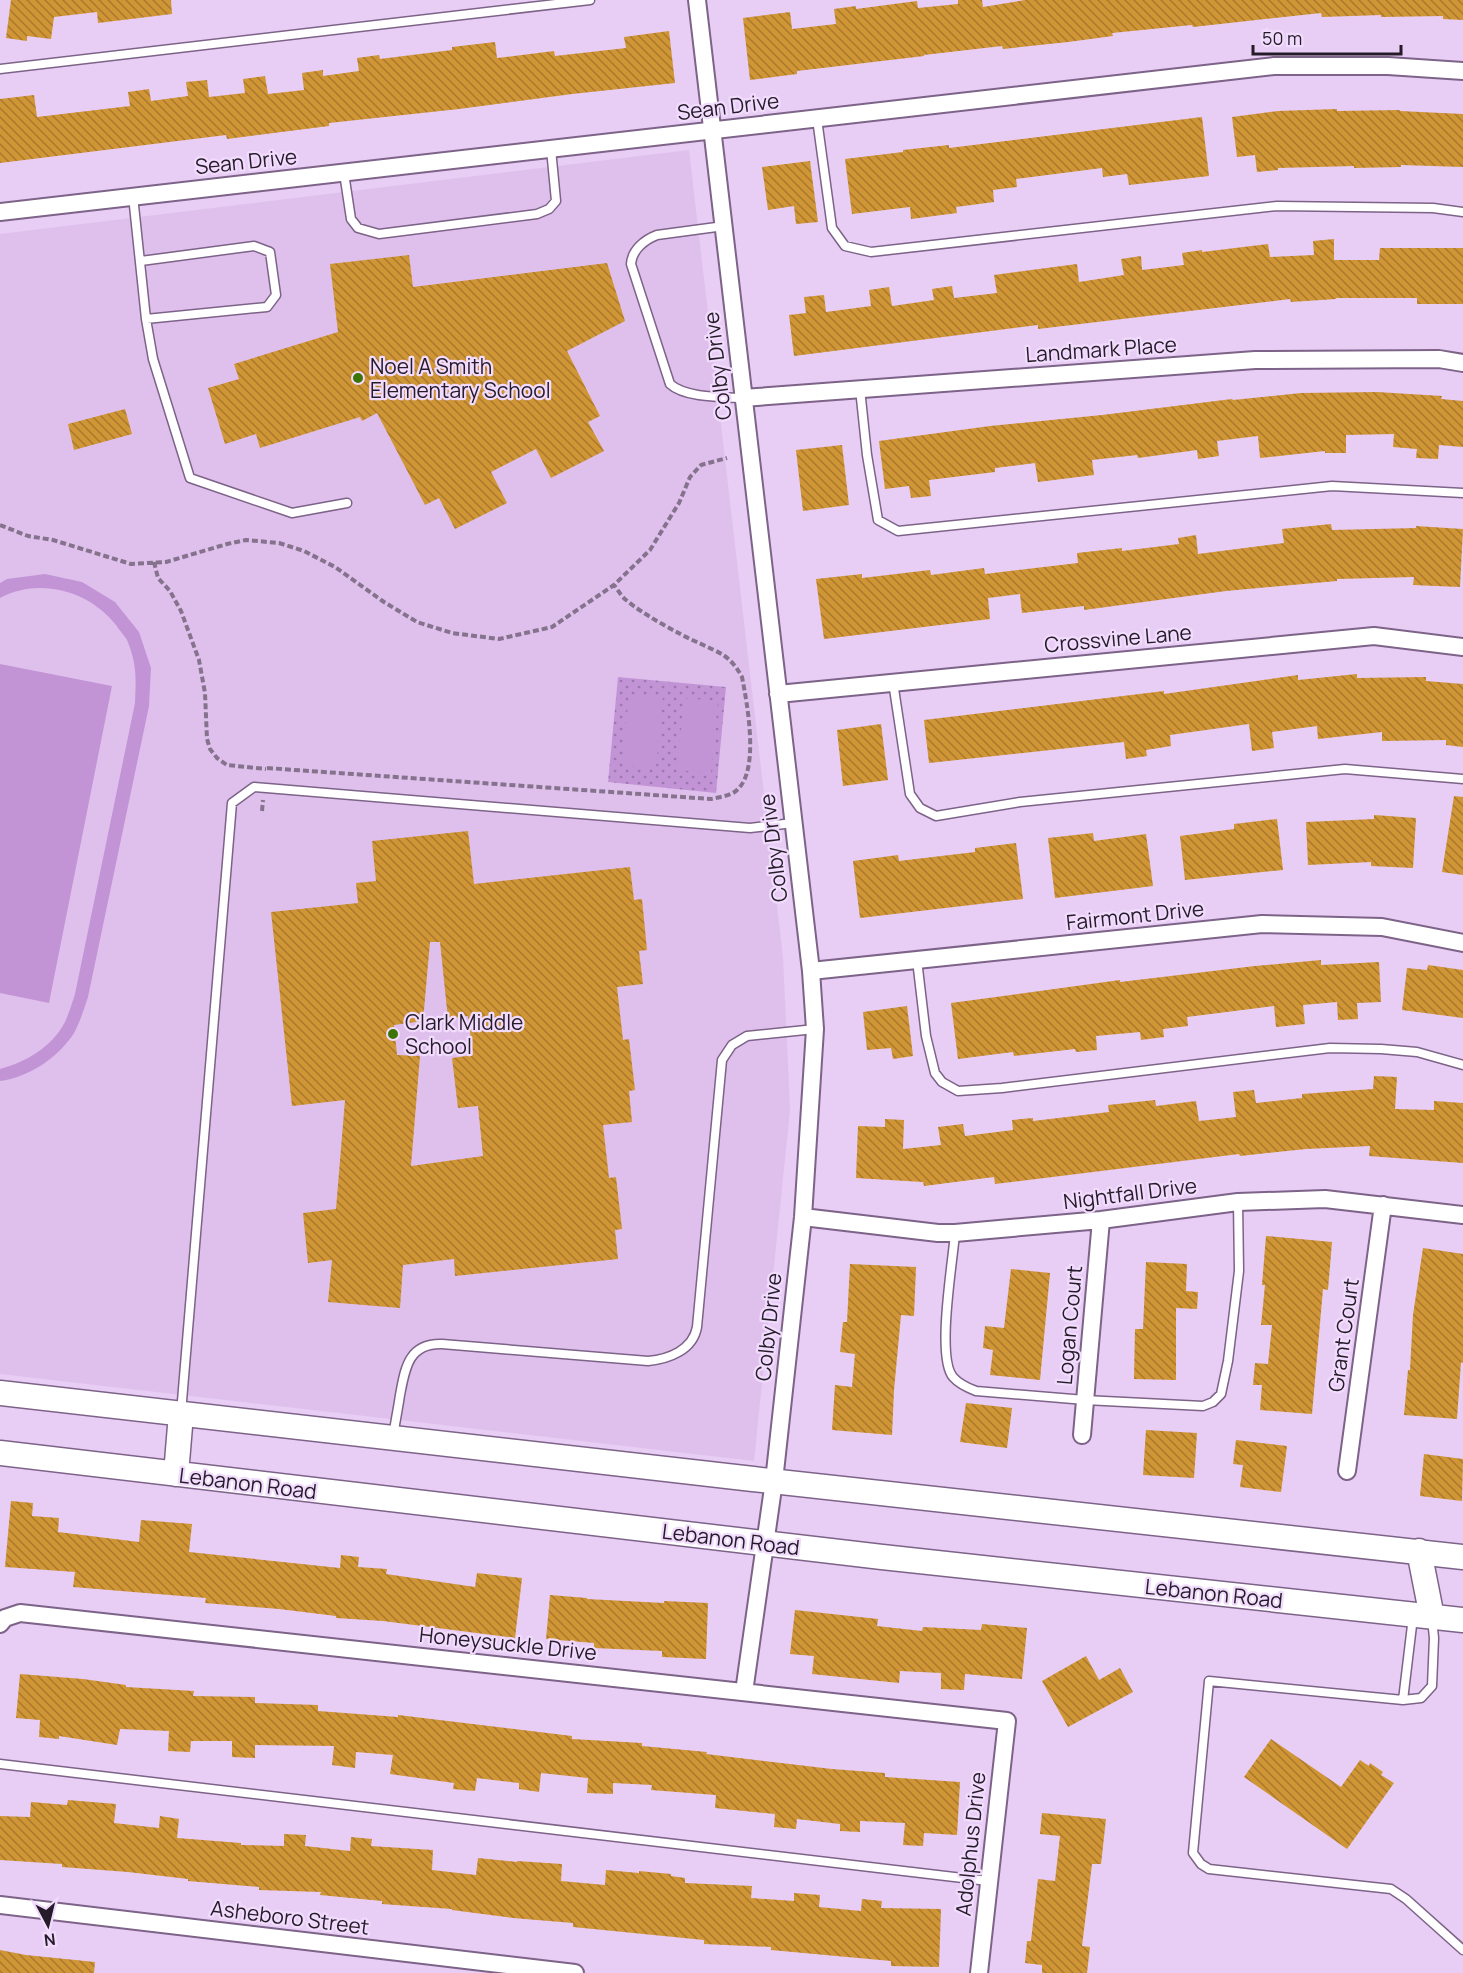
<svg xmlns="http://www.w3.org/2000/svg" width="1463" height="1973" viewBox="0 0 1463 1973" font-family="Manrope,sans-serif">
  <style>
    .built { fill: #dfc0ed }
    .grass { fill: url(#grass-dots) }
    .pitch { fill: #c294d6 }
    .building { fill: url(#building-back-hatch); fill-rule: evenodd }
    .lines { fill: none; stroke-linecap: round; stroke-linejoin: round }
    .lane-casing { stroke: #7c6387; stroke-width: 11 }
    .street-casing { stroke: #7c6387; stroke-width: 20 }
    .secondary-casing { stroke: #7c6387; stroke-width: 27 }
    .path { stroke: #85738d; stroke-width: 4; stroke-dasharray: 6 3; stroke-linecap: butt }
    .lane { stroke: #fff; stroke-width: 8 }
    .street { stroke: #fff; stroke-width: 16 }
    .secondary { stroke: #fff; stroke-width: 24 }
    .poi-dot { fill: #3b7508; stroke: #f2dcfd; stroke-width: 2 }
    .labels { text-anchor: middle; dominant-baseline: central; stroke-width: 4.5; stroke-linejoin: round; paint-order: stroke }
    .street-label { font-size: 21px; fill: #251b29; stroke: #f2dcfd }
    .poi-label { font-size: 21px; fill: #251b29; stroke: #f2dcfd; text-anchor: start }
  </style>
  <defs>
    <pattern id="grass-dots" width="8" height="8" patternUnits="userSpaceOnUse" patternTransform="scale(1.5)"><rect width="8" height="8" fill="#c294d6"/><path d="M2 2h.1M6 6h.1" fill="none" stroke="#9d78ae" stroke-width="1.8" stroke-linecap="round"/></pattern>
    <pattern id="building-back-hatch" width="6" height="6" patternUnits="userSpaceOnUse" patternTransform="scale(1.5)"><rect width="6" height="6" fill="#d09535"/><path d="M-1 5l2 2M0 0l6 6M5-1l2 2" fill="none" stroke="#a9792d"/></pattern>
  </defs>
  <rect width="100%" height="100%" fill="#e8cdf5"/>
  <path class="built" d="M689,150L783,957L790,1110L754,1461L0,1374V234Z"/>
  <path class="grass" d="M618,677L726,687L716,793L608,782Z"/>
  <path class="pitch" d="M45,574L82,582L115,602L139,632L151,668L149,706L88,997C84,1009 80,1022 74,1033C59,1057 28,1078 0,1081V1069C26,1062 52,1047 65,1022C69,1013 72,1003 75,994L135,703C136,678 137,664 127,640C124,635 119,630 116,625C89,591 40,577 0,598V583L7,579Z
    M0,664L112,686L49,1003L0,993Z
    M629,694L663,697L656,768L622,765Z
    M684,698L718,701L711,773L677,770Z"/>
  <path class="building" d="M11,0H171L172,14L98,23L97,12L54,17L51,39L27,36V41L6,38Z
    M958,0H982L983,7L1025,0H1463V20L1443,19V16L1381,17V15L1322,17L1321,13L1193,27L1192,25L1112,33L1113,36L1068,42L1003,49L1002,46L924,55V56L797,71V74L750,80L743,18L790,12L792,29L836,24L834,9L856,6V9L917,1L918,8L958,4Z
    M669,31L675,83L572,94L459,109L329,123V126L227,139L226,135L0,163V99L34,95L37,117L130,106L128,92L149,89L151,101L188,96L186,82L207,80L209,97L245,93L243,79L265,76L268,94L304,90L302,73L323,70V76L359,71L357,58L379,55L380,59L452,50V47L495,42L497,58L554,51L555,56L626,48L624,37Z
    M1337,109V111L1400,110V111L1463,114V167L1401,165V167L1354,168V166L1278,168V170L1257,172L1255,155L1237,157L1232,117L1278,111Z
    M1202,117L1209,176L1129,185L1127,174L1103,177L1102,168L1016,179L1017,187L993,190L994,202L956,207L957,213L911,219L910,207L852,214L845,159L903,152V150L949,145V148Z
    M810,161L818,222L796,224L794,206L768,210L762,167Z
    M1334,239V260H1379L1380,248H1463V304H1417V298H1336V299L1291,302L1290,299L1038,329V325L794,356L789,315L806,313L804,297L824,295L826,312L871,306L869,290L889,287L892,306L934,300L932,289L952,286L954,298L997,293L994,275L1077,264L1079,282L1124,275L1121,259L1141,256L1142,270L1184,265L1182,253L1202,250V252L1268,244L1270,257L1314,255L1313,241Z
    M409,255L413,287L607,263L625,321L567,351L600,416L588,422L604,451L551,478L536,449L491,472L507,503L455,529L439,498L425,505L377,413L362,421L360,417L260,448L256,434L225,444L208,388L239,379L234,364L338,332L330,264Z
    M1377,392L1442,396L1441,399L1463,401V447L1439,445L1438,459L1416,458L1417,449L1393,447L1394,434L1346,435V453H1325V451L1260,458L1258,436L1217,441L1219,456L1198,459L1197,450L1138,458L1137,455L1092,460L1094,475L1038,482L1035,463L995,468V472L929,480L931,496L911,498L909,486L885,489L879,441L990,426L1102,415L1232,399L1233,400L1301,393Z
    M125,409L132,434L74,450L68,424Z
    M842,445L849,505L803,511L796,450Z
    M1331,524L1332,530L1416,528V526L1463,529L1460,587L1413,585L1414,577L1337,579V581L1226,591L1084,610V606L1022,613L1020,594L988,598L990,619L824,639L816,579L862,574V578L930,570L931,575L984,568L985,574L1078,563L1077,553L1122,548V551L1179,544L1178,538L1196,535L1198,554L1284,543L1282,529Z
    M1357,674V678L1426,677V681L1463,684V747L1446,745V740L1382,741V732L1318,739L1317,726L1272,732L1274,748L1252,751L1249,724L1170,735L1171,746L1146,750L1147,756L1126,759L1124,742L929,763L924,720L1164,691V694L1298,675V680Z
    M881,724L888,780L843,786L837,730Z
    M1454,796L1463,797V875L1442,872Z
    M1374,815L1416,818L1413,868L1371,866V862L1308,865L1306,822L1374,819Z
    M1277,819L1283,870L1185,880L1180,836L1234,829V824Z
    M468,831L474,884L630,867L634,900L642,899L647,950L639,951L643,984L617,987L623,1040L629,1039L635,1090L629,1091L632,1122L603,1125L609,1178L616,1177L622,1229L615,1230L618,1259L455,1276L454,1259L403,1265L400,1308L328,1302L332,1260L308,1263L303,1213L336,1209L345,1100L292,1106L271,912L358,903L356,883L376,881L372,841ZM430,942H440L448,1019L468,1016L473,1055L452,1058L458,1108L478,1106L483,1156L411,1166L420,1056L397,1055L394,1025L423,1021Z
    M1093,833L1094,841L1146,834L1153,886L1055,898L1048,838Z
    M1016,843L1023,899L860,918L853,861L898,855L899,861L975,852V848Z
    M1321,960V965L1379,962L1381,1002L1357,1003L1358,1019L1338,1020L1337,1002L1303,1005L1305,1024L1276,1027L1274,1006L1187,1017L1188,1026L1163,1029L1164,1037L1141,1040L1140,1032L1096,1036L1097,1050L1076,1052L1075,1049L1014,1056L1013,1052L958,1059L951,1003L1120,980V982L1255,966Z
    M1428,965L1463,970V1018L1402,1010L1407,968L1427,970Z
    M907,1006L913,1056L893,1059L891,1048L867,1050L863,1012Z
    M1374,1076L1397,1077L1395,1109L1434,1110V1101L1463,1103V1163L1369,1156L1370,1146L1306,1149L1240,1156L1239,1154L995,1184L994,1177L924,1186L923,1182L856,1178L858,1126L885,1127V1119L904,1120L903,1149L941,1145L938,1127L963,1124L965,1136L1013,1130L1012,1120L1033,1118V1121L1109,1112L1108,1105L1155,1100L1156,1106L1196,1101L1199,1121L1236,1117L1233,1092L1254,1090L1256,1103L1302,1098V1094L1373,1089Z
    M1266,1236L1332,1242L1328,1290L1323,1289L1312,1414L1260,1410L1262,1385H1253L1255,1363L1268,1364L1272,1325H1261L1265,1285H1262Z
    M1423,1248L1463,1254V1363L1461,1362L1457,1419L1404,1415L1408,1370H1410L1413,1315Z
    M1146,1262L1187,1264L1186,1291L1198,1292L1197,1309L1176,1308V1380L1134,1379L1135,1329H1143Z
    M850,1264L916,1267L914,1316L901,1315L894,1390L892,1435L832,1430L835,1385L852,1387L855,1354L840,1352L843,1322H847Z
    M1011,1269L1050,1273L1040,1380L990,1375L993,1350L983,1348L985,1326L1004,1328Z
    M966,1403L1012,1408L1007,1448L960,1442Z
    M1146,1430L1197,1433L1194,1478L1143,1475Z
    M1236,1440L1287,1446L1281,1492L1240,1487L1243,1465L1233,1464Z
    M1424,1454L1463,1459L1462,1501L1420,1496Z
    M11,1501L33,1503L32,1516L59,1518L58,1532L139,1542L141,1520L192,1524L189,1552L340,1568L341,1555L359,1557L358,1567L387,1569L386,1574L475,1587L477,1573L522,1578L515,1638L383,1621L336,1618V1616L279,1609L205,1603L206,1598L73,1587L75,1572L5,1567Z
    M550,1595L587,1598V1599L664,1603V1601L708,1603L706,1659L662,1657V1651L594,1648V1643L546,1639Z
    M795,1610L878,1619L877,1626L922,1631L923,1627L981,1630L982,1624L1027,1628L1022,1679L965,1674L964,1690L941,1689V1673L900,1671L899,1683L812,1674L814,1656L790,1654Z
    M1086,1656L1099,1680L1120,1668L1133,1692L1068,1727L1042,1681Z
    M20,1674L83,1679L126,1685V1687L194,1691L193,1696L255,1697V1703L318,1705V1711L398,1717V1715L572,1736V1739L642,1743V1746L707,1752L706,1754L832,1769L885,1773V1777L960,1782L957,1835L924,1833L923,1846L903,1845L905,1823L860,1821V1832L840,1831V1824L797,1819L796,1829L774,1827L775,1814L715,1808L716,1795L651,1790L652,1785L613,1783V1794L587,1793L588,1778L541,1773L539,1792L519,1789V1783L477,1778L475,1791L453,1789L454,1783L390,1774L393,1755L356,1752L355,1768L332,1765L334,1746L255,1745V1758L232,1757V1741H191L190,1752L168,1751L169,1731L120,1729L117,1745L59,1736V1739L39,1737L40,1720L16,1718Z
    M1271,1739L1341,1787L1360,1760L1369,1766L1370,1763L1383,1772L1381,1775L1394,1783L1347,1849L1244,1777Z
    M68,1800L116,1804L114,1823L159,1828L160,1816L179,1819L177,1838L241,1843V1845L284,1846V1834L306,1835L305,1846L350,1851L351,1837L372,1839L371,1846L433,1850L432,1870L476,1875L478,1858L517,1862V1861L562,1864L561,1881L605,1885L606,1870L639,1873V1871L671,1874V1876L685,1878V1883L752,1886L751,1898L794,1901V1893L820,1895L819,1907L861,1911L862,1899L882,1901L881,1908L941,1909L939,1967L891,1966V1961L771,1950V1947L704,1944V1940L573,1927V1923L513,1918L452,1910V1909L382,1904V1901L320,1895L321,1892L259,1890V1887L188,1881V1879L128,1872L62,1867V1864L0,1860V1816L30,1817L31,1802L67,1805Z
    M1042,1813L1106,1819L1101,1864H1092L1082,1946L1090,1947L1087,1973H1042V1965L1025,1963L1027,1941H1031L1038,1879L1055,1881L1060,1836L1040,1834Z
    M0,1950L26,1955L95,1962L94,1973H0Z"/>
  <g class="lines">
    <defs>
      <path id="lane" d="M0,69L590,0
        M817,119L832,228L845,246L871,252L1277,206L1433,208L1463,212
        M344,173L351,219L358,228L379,234L537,214L549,209L556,201L551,149
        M133,196L146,319L153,359L190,478L292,513L347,503
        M724,226L657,235C644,240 632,250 631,264L670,384C685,398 723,397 743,398
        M141,261L254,246L270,252L276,295L267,307L146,319
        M860,389L867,455L878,520L898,531L1332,486L1463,493
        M893,682L910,794L920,808L936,816L1020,802L1345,769L1463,779
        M917,960L926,1036L935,1073L942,1082L958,1091L1002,1088L1330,1048L1381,1049L1417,1052L1463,1065
        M955,1233C953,1261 936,1357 953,1377C959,1384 968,1388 976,1391L1085,1400L1203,1406L1213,1402L1221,1394L1228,1361L1239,1271L1238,1202
        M181,1413L232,803L254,787L750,828L793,823
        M393,1437C395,1423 398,1409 400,1395C405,1369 408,1343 442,1344L648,1361C669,1359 693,1350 697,1327L722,1060L732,1045L747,1036L815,1029
        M1432,1619L1434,1638L1432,1686L1421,1698L1403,1700L1209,1681L1193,1853L1201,1864L1209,1869L1391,1889L1406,1899L1463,1950
        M1403,1700L1413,1617
        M0,1764L988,1881"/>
      <path id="street" d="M697,0L811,971L815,1029L803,1217L774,1481L744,1692
        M0,212L1274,66H1388L1463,71
        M743,398L1255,360L1439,359L1463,363
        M778,694L1374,636L1463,647
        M811,971L1262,924L1382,927L1463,943
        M803,1217L938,1233H955L1101,1220L1238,1202L1325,1199L1463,1215
        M1082,1435L1101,1220
        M1347,1471L1383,1205
        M0,1624L5,1618L20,1613L1007,1721L979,1973
        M0,1905L575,1973"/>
      <path id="secondary" d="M0,1393L753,1479L1463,1557
        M0,1453L882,1557L1463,1620
        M176,1474L181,1414
        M1419,1551L1432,1617"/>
    </defs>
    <use href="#lane" class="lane-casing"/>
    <use href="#street" class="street-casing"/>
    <use href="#secondary" class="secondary-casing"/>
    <path class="path" d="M0,525L28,536L53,540L131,564L166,562L227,544L246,540L279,543L304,551L335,567L384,602L417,622L452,633L499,639L552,627L614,585L650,550L679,503L690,477L701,465L727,458
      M154,562L158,578L170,591L181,611L199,660L205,693L207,739L210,749L217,758L227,765L266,769
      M267,768L711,799C719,797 731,796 737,790C760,770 747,703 742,677C730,655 720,653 699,643C680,635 641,613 626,600C621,596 618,590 614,585
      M262,811L263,800"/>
    <use href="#lane" class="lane"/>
    <use href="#street" class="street"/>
    <use href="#secondary" class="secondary"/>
  </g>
  <g class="poi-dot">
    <circle cx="358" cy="378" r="6"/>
    <circle cx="393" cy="1034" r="6"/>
  </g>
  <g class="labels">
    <g class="street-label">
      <text transform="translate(728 106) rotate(-7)">Sean Drive</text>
      <text transform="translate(246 161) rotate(-6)">Sean Drive</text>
      <text transform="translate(1101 349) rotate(-4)">Landmark Place</text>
      <text transform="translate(717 366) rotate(-97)">Colby Drive</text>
      <text transform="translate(1118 638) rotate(-5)">Crossvine Lane</text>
      <text transform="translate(773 848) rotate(-97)">Colby Drive</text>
      <text transform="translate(1135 915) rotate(-6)">Fairmont Drive</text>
      <text transform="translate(1130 1193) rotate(-7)">Nightfall Drive</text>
      <text transform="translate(1069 1325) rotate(-85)">Logan Court</text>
      <text transform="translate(768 1327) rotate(-84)">Colby Drive</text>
      <text transform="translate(1343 1335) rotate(-82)">Grant Court</text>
      <text transform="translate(248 1483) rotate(7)">Lebanon Road</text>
      <text transform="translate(731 1539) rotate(7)">Lebanon Road</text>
      <text transform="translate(1214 1593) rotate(6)">Lebanon Road</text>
      <text transform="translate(508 1643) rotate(6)">Honeysuckle Drive</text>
      <text transform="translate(970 1844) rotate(-84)">Adolphus Drive</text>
      <text transform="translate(290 1917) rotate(7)">Asheboro Street</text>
    </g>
    <g class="poi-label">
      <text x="370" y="366">Noel A Smith<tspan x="370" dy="24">Elementary School</tspan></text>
      <text x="405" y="1022">Clark Middle<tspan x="405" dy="24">School</tspan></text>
    </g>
  </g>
  <g transform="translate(48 1925) rotate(173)" stroke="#f2dcfd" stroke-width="4.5" paint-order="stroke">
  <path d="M0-4.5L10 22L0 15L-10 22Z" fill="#251b29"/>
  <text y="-9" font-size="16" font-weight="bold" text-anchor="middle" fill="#251b29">N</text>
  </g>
  <path d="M1253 45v9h148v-9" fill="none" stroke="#251b29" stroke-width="3"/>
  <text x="1262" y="45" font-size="18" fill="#251b29" stroke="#f2dcfd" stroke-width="4.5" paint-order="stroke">50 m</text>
</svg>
